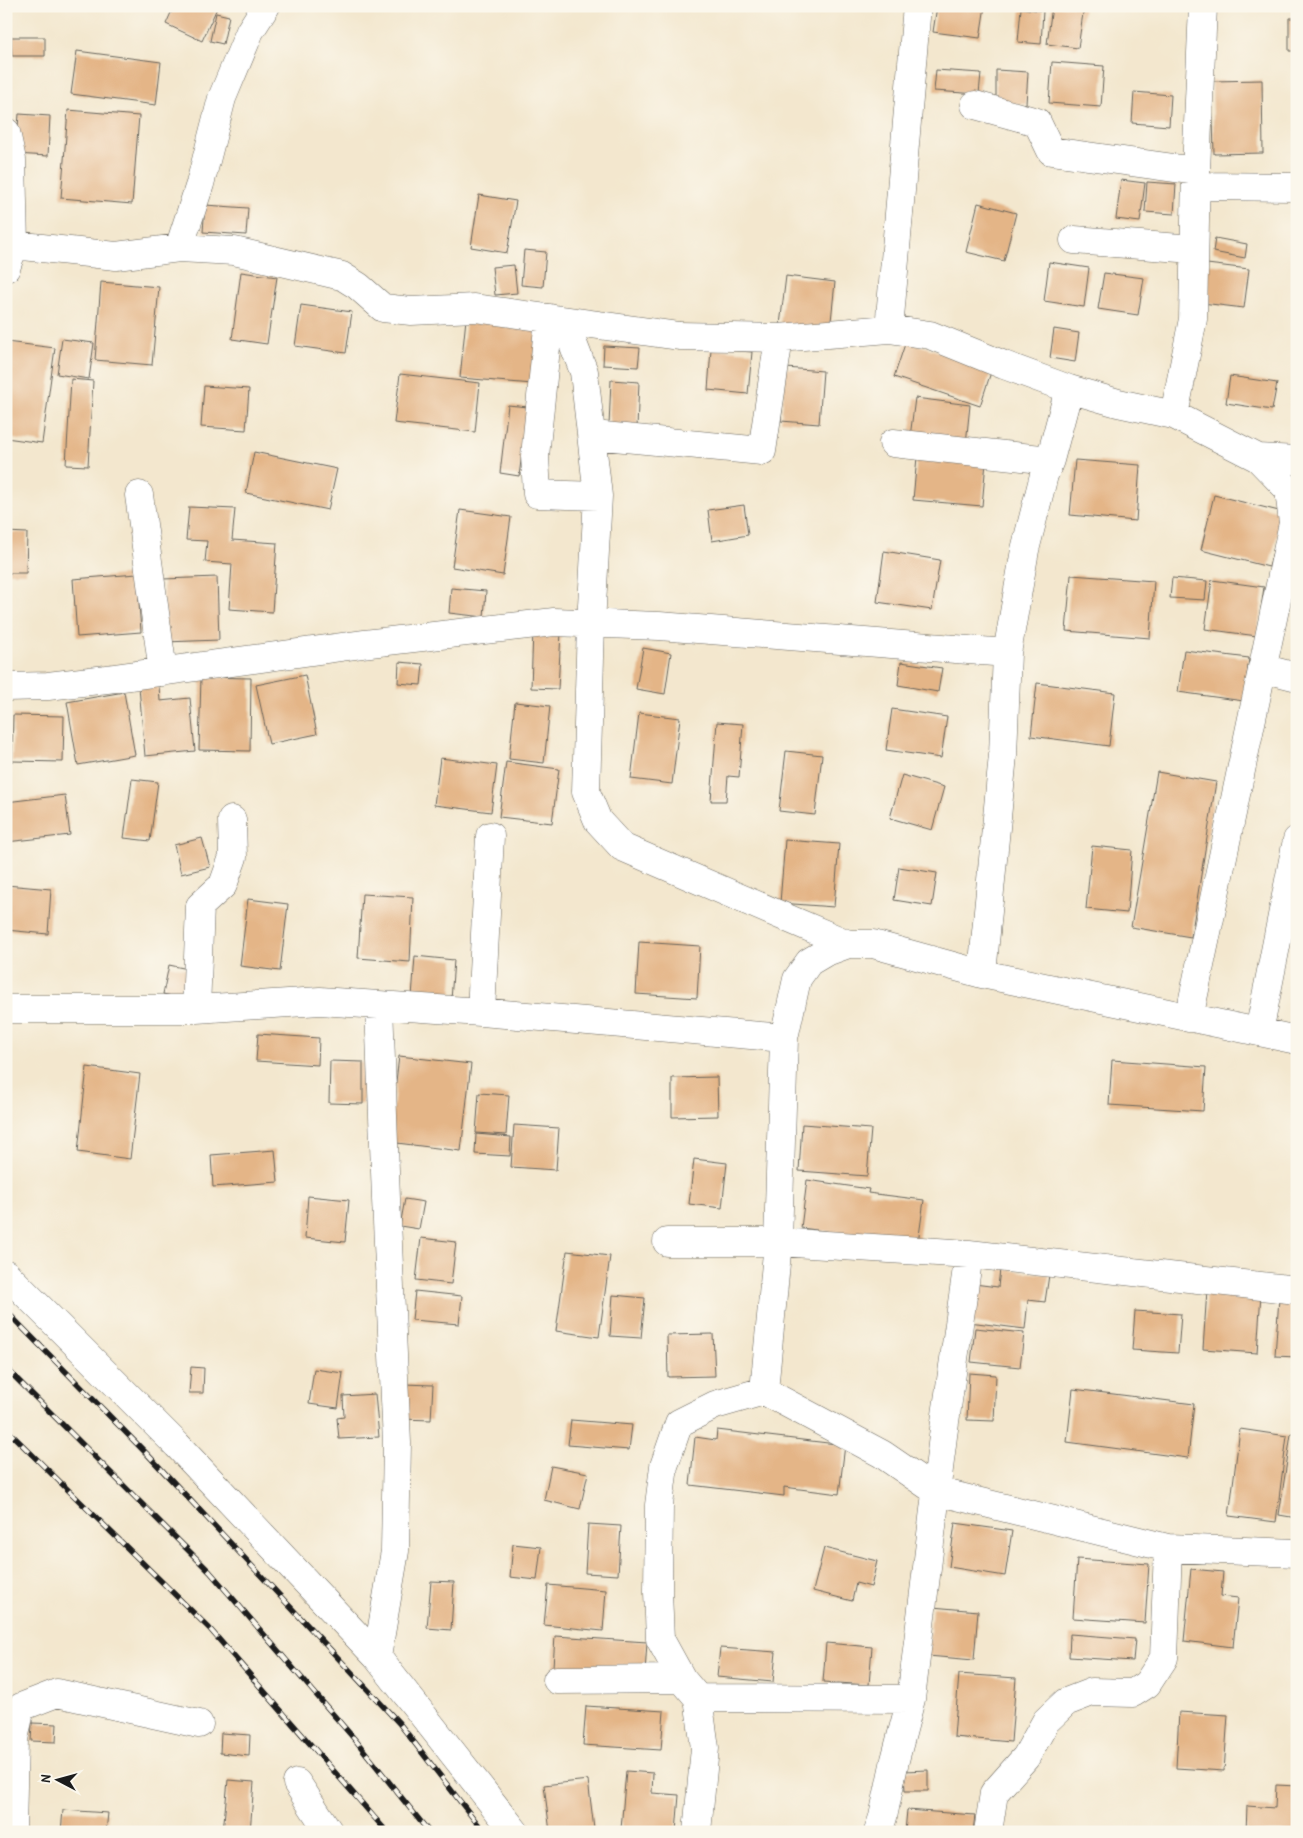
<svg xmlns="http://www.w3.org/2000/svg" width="1303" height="1838" viewBox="0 0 1303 1838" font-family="'Patrick Hand',sans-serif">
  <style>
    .building { fill: #e4b587 }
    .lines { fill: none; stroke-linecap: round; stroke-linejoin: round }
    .minor-casing { stroke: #67635a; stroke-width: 29 }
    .minor { stroke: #fff; stroke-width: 28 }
    .rail-casing { stroke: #1c1c1c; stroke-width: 5.5 }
    .rail { stroke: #fbf7ec; stroke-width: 4; stroke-dasharray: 11; stroke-linecap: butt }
  </style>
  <rect width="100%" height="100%" fill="#fbf7ec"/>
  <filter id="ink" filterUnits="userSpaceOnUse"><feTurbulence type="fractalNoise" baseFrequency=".02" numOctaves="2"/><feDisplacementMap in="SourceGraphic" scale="10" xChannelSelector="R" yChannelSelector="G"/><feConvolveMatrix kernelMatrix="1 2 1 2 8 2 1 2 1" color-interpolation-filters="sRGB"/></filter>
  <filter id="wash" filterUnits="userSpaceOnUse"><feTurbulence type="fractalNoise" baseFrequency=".0096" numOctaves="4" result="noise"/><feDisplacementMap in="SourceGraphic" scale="20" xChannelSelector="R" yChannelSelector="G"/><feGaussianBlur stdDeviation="1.12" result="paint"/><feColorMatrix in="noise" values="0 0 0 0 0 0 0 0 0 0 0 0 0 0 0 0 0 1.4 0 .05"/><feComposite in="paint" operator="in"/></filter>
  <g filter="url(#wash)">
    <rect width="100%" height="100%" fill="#f3e7ce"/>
    <g id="blocks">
      <path class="building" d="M174,6H212L217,8L202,41L166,24Z
        M937,6H985L980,38L933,32Z
        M1052,6H1084L1078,48L1047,44Z
        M1021,8L1043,11L1041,44L1018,42Z
        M216,13L229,16L223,44L210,41Z
        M1289,18H1297V51H1289Z
        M11,37H45V56H12Z
        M77,51L161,62L156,105L71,94Z
        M1052,62L1104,66L1101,107L1049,103Z
        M936,70L981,73L979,94L934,91Z
        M996,70L1028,72L1026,104L996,103Z
        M1262,80L1263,153L1214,154L1212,81Z
        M1134,92L1171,95L1169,126L1132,123Z
        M68,110L139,116L132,204L61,198Z
        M19,114L50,116L48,156L16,154Z
        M1121,180L1145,183L1140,222L1116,219Z
        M1147,182L1176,184L1174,214L1145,212Z
        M479,195L516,201L507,253L471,247Z
        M978,203L1016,213L1004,261L966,252Z
        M205,205L248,208L246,235L203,232Z
        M1215,238L1247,244L1245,258L1213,252Z
        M524,250L546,252L543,287L521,285Z
        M1049,262L1089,268L1084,307L1044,301Z
        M1207,264L1249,269L1244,308L1202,303Z
        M514,265L517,293L495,295L492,267Z
        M241,272L277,277L267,344L232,339Z
        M1104,273L1144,278L1138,315L1098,309Z
        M786,276L835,282L830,331L780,325Z
        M101,282L159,287L152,365L95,360Z
        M301,305L352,312L346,353L295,346Z
        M466,319L539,326L533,384L460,378Z
        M1054,329L1079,333L1075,362L1050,358Z
        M62,339L94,343L89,379L57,374Z
        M906,341L992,369L980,406L894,377Z
        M6,342L55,348L42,443L6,438Z
        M604,346L640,348L638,367L603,365Z
        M711,349L752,352L748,394L708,390Z
        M786,368L823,371L819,424L781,421Z
        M400,374L480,383L475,432L394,423Z
        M1230,376L1277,383L1272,410L1226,403Z
        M71,379L93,381L88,466L66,465Z
        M611,380L639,382L637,428L609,426Z
        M204,386L249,389L246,430L201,427Z
        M915,398L970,405L966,444L910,437Z
        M508,405L528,407L519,476L500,473Z
        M254,452L337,469L328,510L246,493Z
        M917,457L986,462L982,506L913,500Z
        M1075,460L1140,465L1136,521L1070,515Z
        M1214,495L1283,512L1269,567L1201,550Z
        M744,505L748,535L712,541L708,510Z
        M189,507L235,509L232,540L277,543L272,612L229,609L232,564L205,562L207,541L186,540Z
        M460,510L511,517L503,575L452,567Z
        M6,532L27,533L26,573H6Z
        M884,551L940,560L932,610L877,602Z
        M137,574L141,632L77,637L73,579Z
        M1071,575L1154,581L1150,638L1066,631Z
        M217,577L219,640L165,642L163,579Z
        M1172,578L1207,581L1205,600L1170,598Z
        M1212,580L1264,587L1257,636L1205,629Z
        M451,588L486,591L484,617L449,613Z
        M533,630L561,632L558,689L531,688Z
        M643,648L671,653L665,694L636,689Z
        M1184,650L1249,658L1244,701L1178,692Z
        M399,662L423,664L421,685L398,683Z
        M901,662L942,668L938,692L898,685Z
        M305,675L317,734L269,744L256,685Z
        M201,677L251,678L250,751L199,750Z
        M1037,683L1115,693L1109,746L1031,736Z
        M159,685L160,701L190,698L195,751L145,756L139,687Z
        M124,692L135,755L78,765L67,702Z
        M515,702L550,706L544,763L509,759Z
        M892,709L947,717L941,758L886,750Z
        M639,713L680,718L672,784L631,779Z
        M13,715L64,716L63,762L12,761Z
        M717,722L743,724L739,777L728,776L726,801H711Z
        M786,751L822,755L815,815L779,811Z
        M440,758L497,765L491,812L434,805Z
        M506,762L559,769L552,823L499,817Z
        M1157,772L1216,782L1191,937L1131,927Z
        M902,775L944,787L932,830L890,818Z
        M132,779L158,782L150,841L124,838Z
        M65,795L70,835L6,842V802Z
        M202,838L210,867L181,874L174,845Z
        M785,840L839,844L834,907L780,903Z
        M1092,846L1132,850L1127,913L1086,909Z
        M899,867L937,873L932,906L894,900Z
        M6,885L51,889L48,934L6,930Z
        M362,894L413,897L410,962L358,958Z
        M248,899L288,904L280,971L240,966Z
        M639,942L700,946L697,998L636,994Z
        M415,956L454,960L451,1000L412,997Z
        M169,965L188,969L182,998L163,994Z
        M258,1034L319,1038L318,1065L256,1061Z
        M399,1056L471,1064L461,1151L389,1142Z
        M1112,1060L1206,1067L1203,1111L1109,1105Z
        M330,1061L363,1062V1104L329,1103Z
        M87,1067L140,1074L130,1159L78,1152Z
        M717,1077L718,1116L672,1117V1078Z
        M479,1093L509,1095L506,1135L476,1133Z
        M802,1124L871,1129L867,1176L799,1171Z
        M514,1125L559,1128L556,1170L511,1167Z
        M476,1134L511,1137L510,1156L475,1154Z
        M275,1150L278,1182L213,1187L211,1155Z
        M694,1159L727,1163L722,1208L689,1204Z
        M807,1180L869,1189L868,1193L924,1200L918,1243L801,1228Z
        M308,1196L349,1200L345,1242L305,1238Z
        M405,1199L424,1202L419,1229L400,1226Z
        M421,1238L456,1242L451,1284L416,1280Z
        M567,1251L610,1256L599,1337L556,1331Z
        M1000,1269L1049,1275L1045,1302L1028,1300L1025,1329L969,1322L974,1284L998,1287Z
        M1207,1290L1261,1293L1257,1353L1203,1349Z
        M415,1291L462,1296L459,1324L412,1320Z
        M613,1295L645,1298L641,1338L610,1336Z
        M1279,1298L1297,1299V1357L1275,1356Z
        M1135,1311L1181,1314L1178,1353L1132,1350Z
        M975,1328L1024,1333L1020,1367L971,1362Z
        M713,1334L715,1376L668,1377L667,1335Z
        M191,1367L204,1368L203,1393H189Z
        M314,1369L343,1373L338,1408L309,1404Z
        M969,1373L996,1375L994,1421L967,1420Z
        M403,1384L433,1385L431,1420L402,1419Z
        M1073,1389L1194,1404L1188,1458L1067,1442Z
        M375,1394L379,1437L339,1439L337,1418L344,1417L343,1396Z
        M571,1420L632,1425L629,1450L568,1445Z
        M1240,1429L1287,1436L1276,1522L1229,1516Z
        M717,1430L845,1445L839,1494L784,1487V1496L690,1485L695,1437L716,1440Z
        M1291,1434H1297V1518L1279,1515Z
        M551,1466L588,1473L580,1509L544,1500Z
        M955,1523L1012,1531L1005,1576L949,1567Z
        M588,1524L621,1526L618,1575L585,1573Z
        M513,1544L541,1547L537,1580L510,1577Z
        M824,1548L877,1561L871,1587L856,1583L852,1601L813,1591Z
        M1077,1559L1149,1564L1145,1623L1073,1618Z
        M1191,1569L1223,1572L1221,1596L1238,1598L1233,1647L1184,1641Z
        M431,1581L454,1582L451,1630L427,1628Z
        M548,1585L606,1590L603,1631L544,1625Z
        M932,1607L978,1611L974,1660L928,1656Z
        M1070,1634L1135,1639L1133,1661L1069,1657Z
        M555,1636L647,1642L645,1673L553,1667Z
        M826,1643L872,1647L869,1685L823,1682Z
        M720,1648L776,1652L773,1682L717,1677Z
        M959,1674L1016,1678L1011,1742L954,1737Z
        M586,1706L664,1711L661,1750L583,1745Z
        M1179,1712L1228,1715L1224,1771L1176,1768Z
        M32,1723L57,1724L56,1742L31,1741Z
        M221,1733L250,1735L249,1756L220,1753Z
        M928,1770V1791H905L904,1771Z
        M626,1771L653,1773L652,1793L679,1795L676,1832L621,1829Z
        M228,1780L254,1782L250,1832H223Z
        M588,1780L594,1829L571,1832H550L544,1785Z
        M1276,1785L1297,1786V1832H1246L1247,1806L1275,1808Z
        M63,1810L108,1813L106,1832H61Z
        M907,1810L975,1815L973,1832H905Z"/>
    </g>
  </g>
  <g filter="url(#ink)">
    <use href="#blocks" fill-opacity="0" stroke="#67635a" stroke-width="1"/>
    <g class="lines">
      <defs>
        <path id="minor" d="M975,105L1037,122L1051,151L1196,171
          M6,132L12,160L14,245
          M1196,186L1297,187
          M1074,240L1194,249
          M179,248L200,184L222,98L250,31L266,6
          M6,268L14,245L116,256L179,248L234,251L342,276L358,286L383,308L411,311L474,308L679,336L779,338L889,329L930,335L1004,365L1069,389
          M549,318L535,456L537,494L598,496L591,624L586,792L598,821L622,847L794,921L848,944
          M549,318L569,333L584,372L598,496
          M889,329L917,6
          M1174,415L1193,319L1196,171L1203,6
          M593,435L762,451L779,338
          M893,443L1050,460
          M1258,458L1297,460
          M139,495L163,672
          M1262,668L1297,677
          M6,687L48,686L115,678L363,644L554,622L659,626L1007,653
          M982,974L1003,755L1007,653L1025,550L1044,475L1050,460L1069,389L1118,403L1174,415L1258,458L1289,490L1293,523L1189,1018
          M6,1009H196L320,1001L481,1012L784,1038
          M196,1009L200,906L223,885L233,857L232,820
          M481,1012L490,836
          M1259,1032L1297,840
          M667,1242H778L969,1254L1297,1290
          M6,1274L177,1445L377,1657L515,1832
          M764,1391L882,1454L936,1491L1168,1548L1297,1553
          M377,1657L395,1551L397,1443L386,1199L379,1005
          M557,1680L682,1679
          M698,1698L911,1699
          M297,1783L329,1832
          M12,1832L14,1739L21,1707L57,1693L199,1724
          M697,1832L705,1748L698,1698L682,1679L660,1639L658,1592L659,1505L664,1466L679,1423L715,1405L764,1391L778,1242L784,1038L797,979L809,962L826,952L848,944H873L982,974L1297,1040
          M878,1832L883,1817L895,1760L911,1699L943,1436L969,1254
          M988,1832L994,1793L1026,1757L1046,1721L1066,1702L1092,1692L1133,1693L1147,1684L1164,1658L1168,1548"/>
      </defs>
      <use href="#minor" class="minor-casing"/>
      <use href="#minor" class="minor"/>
      <defs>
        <path id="rail" d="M6,1311L148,1455L399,1723L484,1832
          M6,1368L210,1572L357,1742L429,1832
          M6,1429L209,1628L387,1832"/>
      </defs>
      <use href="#rail" class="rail-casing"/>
      <use href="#rail" class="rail"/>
    </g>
  </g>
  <rect width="1303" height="1838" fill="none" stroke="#fbf7ec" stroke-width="25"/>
  <g transform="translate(58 1780) rotate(276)" stroke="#fbf7ec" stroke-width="4" paint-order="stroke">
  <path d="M0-4L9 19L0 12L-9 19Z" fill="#1c1c1c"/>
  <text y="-8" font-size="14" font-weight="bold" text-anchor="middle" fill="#1c1c1c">N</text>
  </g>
</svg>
